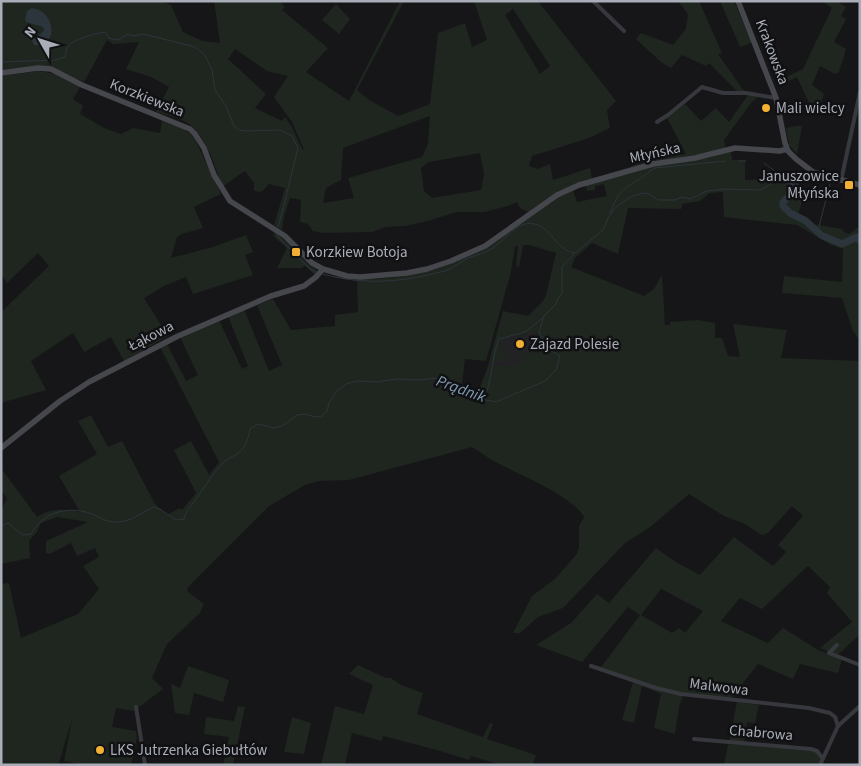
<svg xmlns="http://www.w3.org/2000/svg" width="861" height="766" viewBox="0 0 861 766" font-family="'Source Sans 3',sans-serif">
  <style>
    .built { fill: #222225 }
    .green { fill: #1e261f; fill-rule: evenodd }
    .water { fill: #2c353c }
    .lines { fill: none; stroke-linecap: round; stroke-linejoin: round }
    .stream { stroke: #2c353c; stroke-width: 1 }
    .river { stroke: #2c353c; stroke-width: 7 }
    .street { stroke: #37383d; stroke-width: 4 }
    .secondary { stroke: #45474d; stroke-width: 5.5 }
    .poi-dot { fill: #f2b134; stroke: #111113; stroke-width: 2 }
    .labels { text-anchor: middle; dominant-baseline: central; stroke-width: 5; stroke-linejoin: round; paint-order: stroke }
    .street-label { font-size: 15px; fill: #a8adb8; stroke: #111113 }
    .poi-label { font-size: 15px; fill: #a8adb8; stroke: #111113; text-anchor: start }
    .water-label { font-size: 16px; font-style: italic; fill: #7f9bb3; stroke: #111113 }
  </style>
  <rect width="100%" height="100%" fill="#161618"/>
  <path class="built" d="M536,330L538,360L529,378L488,366L489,362L496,363L500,339Z"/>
  <path class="green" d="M1,1H161L171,5L183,32L202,41L220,43L214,1H280L285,7L282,10L328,48L306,72L349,101L400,1H404L357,90L369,100L398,116L430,104L438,33L465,23L472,47L487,40L474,1H538L616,101L607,110L610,128L589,138L532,156L529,166L537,169L550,164L553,180L590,168L592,178L557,192L528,212L520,208L517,202L508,206L484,212H456L431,220L406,226L386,227L372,232L322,233L313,231L308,224L300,222L301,200L290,198L284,216L282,230L274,225L285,188L269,184L261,192L254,191V183L245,171L222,187C216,168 205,132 186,122C177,117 166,115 156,112L169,87L151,77L126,69L139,42L113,44L107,40L84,82L59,71H1ZM513,9L550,66L540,74L505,15ZM235,49L267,71L288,76L274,97L292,122L304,150L302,149L292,127L285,117L282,121L255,108L266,94L228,59ZM430,116L428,144L422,157L348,178L354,198L323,203L326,188L341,180L343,148ZM480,153L484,174L481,190L432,198L424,191L421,168L429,162Z
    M678,1H699L722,53L718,54L744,91H737L709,63L706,66L682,55L671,68L661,62L636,39L641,33L673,45L686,29L688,14Z
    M720,1H734L752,43L740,47Z
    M822,1H836L846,7L841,16L846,19L834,42L846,49L839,72L835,74L820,66L812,85L824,94L819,107H811L797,77L778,86L776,82L803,69L832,8Z
    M336,4L350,19L339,34L322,20Z
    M39,71L56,74L80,87L73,99L83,106L80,114L106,129L121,134L133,128L160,133L162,121L184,129L194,137L221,194L194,207L203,228L182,234L177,237L171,258L213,247L246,235L253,252L245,255L253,275L193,294L186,277L164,286L144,298L168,336L124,361L111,337L84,352L73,333L31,361L46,390L1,403V312L49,266L38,253L7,283L1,274V76Z
    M748,95L758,97L751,103L724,140L726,149C694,156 663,159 631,167V166L659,158L686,154L667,118L685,104L701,121L716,108L729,122Z
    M796,126H802L797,154L789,145L786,128Z
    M731,151L732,160H745V180C761,180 790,173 800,188L796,193L804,196L798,214L812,224L842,229L844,232L849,234L860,226V341L853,331L842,298L782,293L784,276L842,282L843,249L831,245L797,225L724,217L723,192L710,193L700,201L682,204L681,209L628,208L618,254L592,243L575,258L571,267L644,296L654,289L662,275L665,325H670V322L698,320L715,323V338H722L728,356L740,357L733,324L787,330L781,358L860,361V585L858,596L860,598V634L838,655L820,648L852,622L827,593L830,587L808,566L762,609L740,598L721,621L768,643L783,628L818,650L842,659L838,673L800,664L793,679L758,664L732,697L731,701L683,695L679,707L675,734L654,728L661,694L642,686L634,723L622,720L633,682L599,670L640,615L628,607L582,662L536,645L571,623L597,594L609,603L656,548L676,562L700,575L734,537L773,566L786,552L778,545L803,516L792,506L768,533L762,535L743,523L724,516L689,494L649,528L625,543L563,608L538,617L520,633H513L532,596L555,579L576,555L579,548V526L584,517C572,495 515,473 492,460C485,456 479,451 472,447L349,480L319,481L305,485L269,506L187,588L188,592L204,604L200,613L167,644L152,678L163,689L134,711L116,708L112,727L136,731L137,738L131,765H85L64,761L72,719L59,763L49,765H1V584L9,583L21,638L78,614L99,589L83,566L99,557L95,548L77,556L71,543L50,554L46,553V541L88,522L57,517L41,523L37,532L29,541L30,558L1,564V511L7,498L1,491V468L37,517C53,508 62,509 80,512L59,476L97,454L78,421L91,415L108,447L122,441L155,504L167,515L180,508L182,510L196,493L174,450L191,441L209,475L219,462L160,347L167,344L186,381L198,375L180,337L219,320L242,369L248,366L228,316L244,309L269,371L282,365L257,305L273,299L291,330L335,326V315L358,312L357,279C400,280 442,271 480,251C488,247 495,240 502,235C525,219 547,200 573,190L577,202L607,196L604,184L595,186V190L587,191L586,185L663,164L708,158ZM523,245H529L556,253L546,295L543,301L528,316L503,311L489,362L495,363L503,362L505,358L503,350L499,348L500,339L536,331L538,353L526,355V354L518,364L515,365L488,366L479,390L462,384L465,359L486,361L511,272L515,246H518L516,266L519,267ZM661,589L703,611L685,633L679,628L672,633L641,615Z
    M274,232C291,242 301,261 318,271L315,275L305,266L301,268H277L287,248L273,236Z
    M358,665L386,678H391L401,685L423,693L417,714L483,737L490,723L493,724L487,739L536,755L533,764L534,765H502L471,756L469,760L437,750L383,736L382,741L352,733L345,765H321L335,706L364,714L373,685L349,674Z
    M188,666L229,680L223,702L194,693L189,715L175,713L171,684L180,688Z
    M737,702L759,705L755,723L747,722L744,744L729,742Z
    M238,706L245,707L233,765H223L229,737L204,734L206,717L234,721Z
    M292,717L311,723L304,754L284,752Z
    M728,744L810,750L817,753L821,759L819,765H724Z"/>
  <path class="water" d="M32,8C56,11 59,48 34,45L32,41C35,35 41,36 44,30L43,27L26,22L25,20L27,11Z"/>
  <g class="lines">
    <path class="stream" d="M1,62L55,60L65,57C66,54 66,49 68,46C73,39 97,33 105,32L109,38L118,40L128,34L133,36L143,34L195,47L205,55L212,70L215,90L226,106L234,126L239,130L247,131L280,130L292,136L298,148C291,174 286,201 278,227
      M739,161H746
      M764,163L775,171L780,178
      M610,213C618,193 621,190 638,180C644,176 649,171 655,168L726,161
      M818,231L830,183
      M277,234L278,237L310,269L316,272
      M323,274C358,284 392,283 428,275C435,273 444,272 450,269C456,266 461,262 466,259C474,255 484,254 491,249C502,243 512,227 525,224C549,219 554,250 574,253
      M484,398C493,380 491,358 499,339L525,332L544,317
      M1,526L8,523L23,535L31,534C43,512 68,505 92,514C100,517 107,523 117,522C130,522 142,513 153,507L160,509L176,520L184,519C186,510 191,507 196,499C205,486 213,473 225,461C228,458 231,458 235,455C245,450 248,439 250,429L258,424L274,428L282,426L297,415L305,414L315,417L322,416L327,411L329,403L336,392L346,384L357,381L376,382L397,379L419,380L435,378L473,391L486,400L496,402L545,381L556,370L560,356L545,347L544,341L539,332L544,316L556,304L558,298L562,294V267L575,253L603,230L609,216L616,207L632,196L644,193L649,194L658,200H675L682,197L690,199L707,191L724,189L760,190L780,179L787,180"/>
    <path class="river" d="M787,180L794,183L797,188L783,202V206L790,213L806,221L821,235L842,244L857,237L860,241"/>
    <path class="street" d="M593,1L624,31
      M657,122L668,115L702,87L723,93H746L776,98
      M841,181L860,92
      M837,645L829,653L860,665
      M591,666L656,688L681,694L809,708L830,713L835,717L838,726
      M136,707L145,765
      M694,739L811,749L817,751L823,759
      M820,765L838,726L860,706"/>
    <path class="secondary" d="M738,1L776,98L785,143L788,151L796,159L813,172L860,185
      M1,73L38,68L51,69L82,85L190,129L195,134L204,148L214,175L230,201L285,236L312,263L323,269L347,276L360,277L407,273L427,269L451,261L485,246L557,195L579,185L653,164L695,158L735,148L780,151L787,149
      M1,448L60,401L89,382L178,336L271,296L304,286L316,277L323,269"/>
  </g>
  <g class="poi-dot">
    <circle cx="766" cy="108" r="5"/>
    <rect x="844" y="180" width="10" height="10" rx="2.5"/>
    <rect x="291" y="247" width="10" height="10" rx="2.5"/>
    <circle cx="520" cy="344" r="5"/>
    <circle cx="100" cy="750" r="5"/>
  </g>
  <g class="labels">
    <g class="street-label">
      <text transform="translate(772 52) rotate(69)">Krakowska</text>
      <text transform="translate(147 98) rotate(22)">Korzkiewska</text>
      <text transform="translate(655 153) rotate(-12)">Młyńska</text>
      <text transform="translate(151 336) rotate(-27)">Łąkowa</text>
      <text transform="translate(719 687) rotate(7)">Malwowa</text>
      <text transform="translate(761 733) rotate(5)">Chabrowa</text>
    </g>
    <g class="poi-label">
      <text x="776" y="108">Mali wielcy</text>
      <text x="839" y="176" text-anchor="end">Januszowice<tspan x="839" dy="17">Młyńska</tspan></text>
      <text x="306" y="252">Korzkiew Botoja</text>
      <text x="530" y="344">Zajazd Polesie</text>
      <text x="110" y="750">LKS Jutrzenka Giebułtów</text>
    </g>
    <g class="water-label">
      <text transform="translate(461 389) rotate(20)">Prądnik</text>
    </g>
  </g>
  <rect width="861" height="766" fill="none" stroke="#a8adb8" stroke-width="5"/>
  <g transform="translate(40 40) rotate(309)" stroke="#111113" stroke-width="4" paint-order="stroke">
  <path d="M0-4L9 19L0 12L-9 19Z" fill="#a8adb8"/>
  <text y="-8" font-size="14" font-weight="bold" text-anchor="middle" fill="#a8adb8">N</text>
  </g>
</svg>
